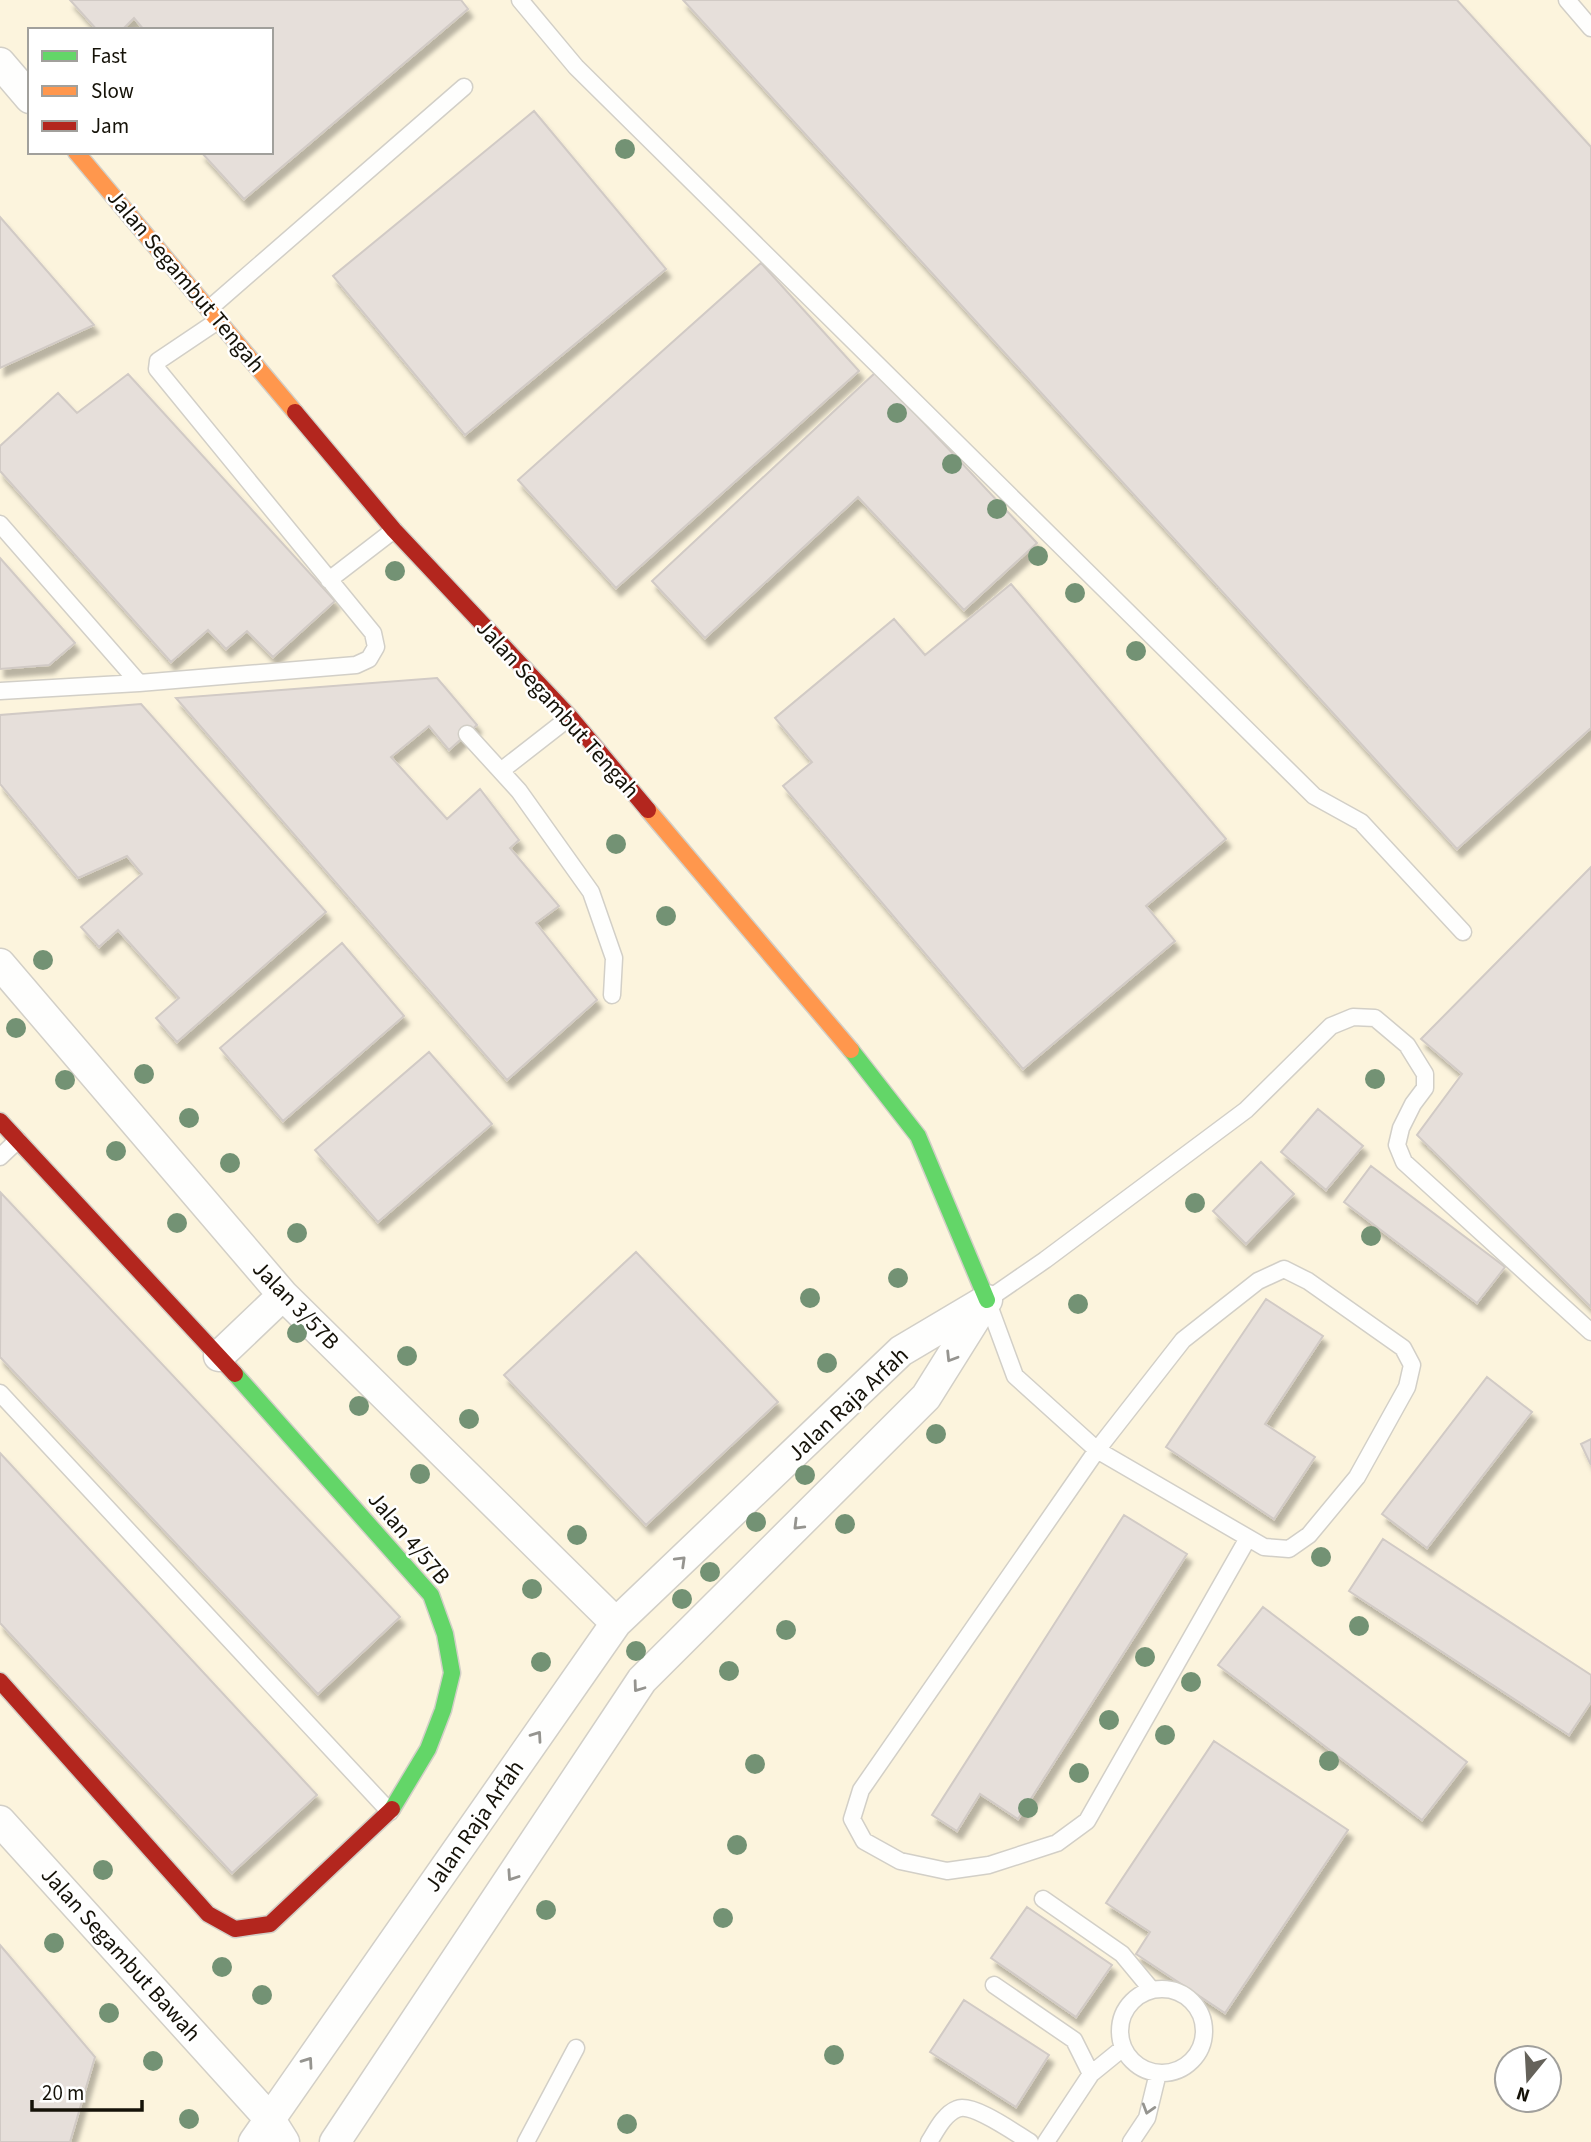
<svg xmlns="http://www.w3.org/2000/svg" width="1591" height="2142" viewBox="0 0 1591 2142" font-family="'Source Sans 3',sans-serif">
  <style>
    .built { fill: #fcf4dd; fill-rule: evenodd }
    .building { fill: #e6dfda; stroke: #d1cac5; stroke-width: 2; filter: url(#shadow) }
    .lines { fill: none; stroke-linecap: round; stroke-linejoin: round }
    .lane-casing { stroke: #d2cfc7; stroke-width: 19 }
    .street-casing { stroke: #d2cfc7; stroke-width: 33 }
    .fast-casing { stroke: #d2cfc7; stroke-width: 19 }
    .slow-casing { stroke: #d2cfc7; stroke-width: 19 }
    .jam-casing { stroke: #d2cfc7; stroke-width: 19 }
    .lane { stroke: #fefefd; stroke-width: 16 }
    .street { stroke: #fefefd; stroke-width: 30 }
    .fast { stroke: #63d668; stroke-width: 16 }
    .slow { stroke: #ff974d; stroke-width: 16 }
    .jam { stroke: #b3261e; stroke-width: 16 }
    .tree { fill: #739274 }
    .oneway { stroke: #95948f }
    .labels { text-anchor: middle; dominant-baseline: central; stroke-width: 5; stroke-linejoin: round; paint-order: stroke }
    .street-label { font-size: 23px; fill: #151208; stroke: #fff }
  </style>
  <defs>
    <filter id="shadow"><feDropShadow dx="4.5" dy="8" stdDeviation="2" flood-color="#0004"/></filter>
  </defs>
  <rect width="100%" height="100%" fill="#faf8f2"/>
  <path class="built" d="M0,0H1591V2142H0ZM30,30H271V152H30ZM1507,2058H1549V2100H1507Z"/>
  <path class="building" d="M70,0H461L468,9L244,199L201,152H271V30H144L134,18L122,30H97Z
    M683,0H1457L1591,147V728L1457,849Z
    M534,111L666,269L465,435L333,276Z
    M0,217L94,325L0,368Z
    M761,263L859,371L616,588L518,480Z
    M876,372L1037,543L964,610L858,497L705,638L652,581Z
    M128,374L335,601L273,657L247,631L226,649L208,630L171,662L0,471V446L58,393L77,413Z
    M0,558L75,643L49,665L0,669Z
    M1011,584L1226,839L1146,906L1175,941L1023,1069L783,786L812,762L775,718L894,619L925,655Z
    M437,678L477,725L449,750L429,726L391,757L447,819L480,789L519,840L510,848L559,906L536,923L597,1000L507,1080L176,698Z
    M141,704L326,912L177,1042L156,1018L179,998L118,930L99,947L81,927L142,874L127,856L78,878L0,784V715Z
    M1591,867V1307L1417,1135L1462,1074L1421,1039Z
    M342,943L404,1016L283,1121L220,1048Z
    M429,1052L492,1124L378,1222L315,1150Z
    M1318,1109L1363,1146L1326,1190L1281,1152Z
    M1261,1162L1294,1194L1246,1244L1213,1211Z
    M1371,1166L1505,1267L1477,1303L1344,1202Z
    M1,1193L400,1617L318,1694L0,1357Z
    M636,1252L778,1402L646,1525L504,1375Z
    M1266,1299L1323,1336L1265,1424L1315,1457L1274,1519L1166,1447Z
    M1487,1377L1532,1412L1427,1548L1382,1514Z
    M1591,1439V1465L1581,1444Z
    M0,1453L317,1795L232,1873L0,1623Z
    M1124,1515L1187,1554L1018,1819L980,1794L957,1831L932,1815Z
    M1383,1539L1591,1675V1702L1569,1735L1349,1591Z
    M1263,1607L1467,1762L1422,1820L1218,1665Z
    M1214,1741L1348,1830L1225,2013L1136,1954L1150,1932L1106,1903Z
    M1027,1907L1112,1965L1076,2017L991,1958Z
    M0,1945L95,2057L70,2142H0Z
    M964,2000L1049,2055L1016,2107L930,2052Z"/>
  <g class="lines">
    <defs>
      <path id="lane" d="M520,0L576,67L1314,796L1361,822L1463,932
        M1567,0L1591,28
        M210,308L464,87
        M0,524L139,683
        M329,580L394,530
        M0,691L139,683L356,665L369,659L376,647L373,633L157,369L158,361L219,320
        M467,734L519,791L591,892L614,958L612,995
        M502,770L570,717
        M0,1157L18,1140
        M1284,1269L1308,1281L1403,1348L1412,1365L1407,1387L1357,1477L1309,1535L1289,1549L1264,1547L1097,1450L1183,1340L1258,1281Z
        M0,1393L390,1812
        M1248,1538L1087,1821L1057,1843L989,1865L947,1871L900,1861L864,1841L852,1819L861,1790L1097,1450L1015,1376L987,1300L1045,1260L1246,1110L1331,1026L1353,1017L1375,1018L1407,1045L1425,1074V1088L1413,1104L1401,1128L1397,1145L1404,1162L1591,1332
        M1043,1899L1122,1954L1151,1989
        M994,1985L1074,2040L1091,2074
        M1120 2031a42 42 0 1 1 84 0a42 42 0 1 1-84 0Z
        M526,2142L576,2048
        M929,2142C936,2131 944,2114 957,2109C972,2102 1015,2133 1030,2142
        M1046,2142L1091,2074L1123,2048
        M1131,2142L1147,2118L1158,2073"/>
      <path id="street" d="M0,63L30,98
        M0,964L283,1295L616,1623
        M219,1356L283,1295
        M0,1821L269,2118L284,2142
        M254,2142L616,1623L901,1351L987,1300
        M335,2142L642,1680L926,1397L983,1306"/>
      <path id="fast" d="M851,1050L918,1136L987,1300
        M235,1374L431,1595L445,1634L452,1673L443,1710L428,1749L392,1809"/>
      <path id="slow" d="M76,152L295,412
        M648,810L851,1050"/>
      <path id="jam" d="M295,412L394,530L570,717L648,810
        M0,1121L235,1374
        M0,1681L208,1914L235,1929L270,1924L392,1809"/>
    </defs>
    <use href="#lane" class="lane-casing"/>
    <use href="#street" class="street-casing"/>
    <use href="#fast" class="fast-casing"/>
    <use href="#slow" class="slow-casing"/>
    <use href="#jam" class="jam-casing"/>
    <use href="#lane" class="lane"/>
    <use href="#street" class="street"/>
    <use href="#fast" class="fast"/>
    <use href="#slow" class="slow"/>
    <use href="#jam" class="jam"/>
  </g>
  <g class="tree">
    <circle cx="625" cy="149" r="10"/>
    <circle cx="897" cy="413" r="10"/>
    <circle cx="952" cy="464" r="10"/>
    <circle cx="997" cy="509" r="10"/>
    <circle cx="1038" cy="556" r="10"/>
    <circle cx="395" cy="571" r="10"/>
    <circle cx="1075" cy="593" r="10"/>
    <circle cx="1136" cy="651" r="10"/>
    <circle cx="616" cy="844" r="10"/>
    <circle cx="666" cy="916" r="10"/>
    <circle cx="43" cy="960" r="10"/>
    <circle cx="16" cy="1028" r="10"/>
    <circle cx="144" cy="1074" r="10"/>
    <circle cx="1375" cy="1079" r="10"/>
    <circle cx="65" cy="1080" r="10"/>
    <circle cx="189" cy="1118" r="10"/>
    <circle cx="116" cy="1151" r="10"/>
    <circle cx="230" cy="1163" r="10"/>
    <circle cx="1195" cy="1203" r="10"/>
    <circle cx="177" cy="1223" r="10"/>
    <circle cx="297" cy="1233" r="10"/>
    <circle cx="1371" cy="1236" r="10"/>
    <circle cx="898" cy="1278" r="10"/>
    <circle cx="810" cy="1298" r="10"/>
    <circle cx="1078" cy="1304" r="10"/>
    <circle cx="297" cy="1333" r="10"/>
    <circle cx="407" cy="1356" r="10"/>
    <circle cx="827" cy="1363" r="10"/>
    <circle cx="359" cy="1406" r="10"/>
    <circle cx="469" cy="1419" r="10"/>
    <circle cx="936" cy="1434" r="10"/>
    <circle cx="420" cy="1474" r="10"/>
    <circle cx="805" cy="1475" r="10"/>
    <circle cx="756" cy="1522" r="10"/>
    <circle cx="845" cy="1524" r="10"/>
    <circle cx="577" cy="1535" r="10"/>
    <circle cx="1321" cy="1557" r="10"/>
    <circle cx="710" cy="1572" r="10"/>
    <circle cx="532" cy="1589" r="10"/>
    <circle cx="682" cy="1599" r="10"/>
    <circle cx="1359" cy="1626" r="10"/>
    <circle cx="786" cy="1630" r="10"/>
    <circle cx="636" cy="1651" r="10"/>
    <circle cx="1145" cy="1657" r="10"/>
    <circle cx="541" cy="1662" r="10"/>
    <circle cx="729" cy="1671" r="10"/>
    <circle cx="1191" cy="1682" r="10"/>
    <circle cx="1109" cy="1720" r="10"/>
    <circle cx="1165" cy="1735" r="10"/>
    <circle cx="1329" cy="1761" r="10"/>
    <circle cx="755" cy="1764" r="10"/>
    <circle cx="1079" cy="1773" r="10"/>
    <circle cx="1028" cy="1808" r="10"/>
    <circle cx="737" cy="1845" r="10"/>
    <circle cx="103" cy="1870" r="10"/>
    <circle cx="546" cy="1910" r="10"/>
    <circle cx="723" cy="1918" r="10"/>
    <circle cx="54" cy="1943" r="10"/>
    <circle cx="222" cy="1967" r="10"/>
    <circle cx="262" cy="1995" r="10"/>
    <circle cx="109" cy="2013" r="10"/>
    <circle cx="834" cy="2055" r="10"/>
    <circle cx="153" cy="2061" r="10"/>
    <circle cx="189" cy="2119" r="10"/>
    <circle cx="627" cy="2124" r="10"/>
  </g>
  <defs><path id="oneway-chevron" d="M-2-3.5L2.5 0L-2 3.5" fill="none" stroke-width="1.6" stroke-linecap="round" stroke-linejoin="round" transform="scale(1.75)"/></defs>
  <g class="oneway">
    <use href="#oneway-chevron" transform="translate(951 1357) rotate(122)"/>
    <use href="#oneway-chevron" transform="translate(798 1525) rotate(135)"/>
    <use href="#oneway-chevron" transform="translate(681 1561) rotate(-44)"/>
    <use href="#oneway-chevron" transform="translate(638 1687) rotate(126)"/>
    <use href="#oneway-chevron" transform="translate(537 1736) rotate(-55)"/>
    <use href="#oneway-chevron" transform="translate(512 1876) rotate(124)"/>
    <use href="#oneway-chevron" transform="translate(308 2062) rotate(-55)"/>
    <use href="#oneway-chevron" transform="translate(1148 2109) rotate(107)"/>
  </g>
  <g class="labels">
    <g class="street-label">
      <text transform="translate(186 281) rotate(50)">Jalan Segambut Tengah</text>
      <text transform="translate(558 709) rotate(48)">Jalan Segambut Tengah</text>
      <text transform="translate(296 1305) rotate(46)">Jalan 3/57B</text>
      <text transform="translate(848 1404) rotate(-43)">Jalan Raja Arfah</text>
      <text transform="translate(409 1538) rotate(50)">Jalan 4/57B</text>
      <text transform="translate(474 1826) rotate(-55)">Jalan Raja Arfah</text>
      <text transform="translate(121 1954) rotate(48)">Jalan Segambut Bawah</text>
    </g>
  </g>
  <rect x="28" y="28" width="245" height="126" fill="#ffffff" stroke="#a1a09c" stroke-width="2"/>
  <rect x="42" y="51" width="35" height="10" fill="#63d668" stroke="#a1a09c" stroke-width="2"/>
  <text x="91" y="63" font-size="21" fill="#151208">Fast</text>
  <rect x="42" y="86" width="35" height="10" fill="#ff974d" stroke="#a1a09c" stroke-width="2"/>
  <text x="91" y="98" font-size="21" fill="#151208">Slow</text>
  <rect x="42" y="121" width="35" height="10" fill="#b3261e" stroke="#a1a09c" stroke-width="2"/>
  <text x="91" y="133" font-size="21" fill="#151208">Jam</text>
  <g transform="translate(1528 2079) rotate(198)"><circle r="33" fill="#ffffff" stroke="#a1a09c" stroke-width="2"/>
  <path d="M0-5L12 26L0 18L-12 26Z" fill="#65625a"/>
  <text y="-10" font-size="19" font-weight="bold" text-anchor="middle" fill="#151208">N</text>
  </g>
  <path d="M32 2100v10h110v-10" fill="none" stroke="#151208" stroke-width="3.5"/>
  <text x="42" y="2100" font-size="21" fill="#151208" stroke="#ffffff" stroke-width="5" paint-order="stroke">20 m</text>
</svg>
